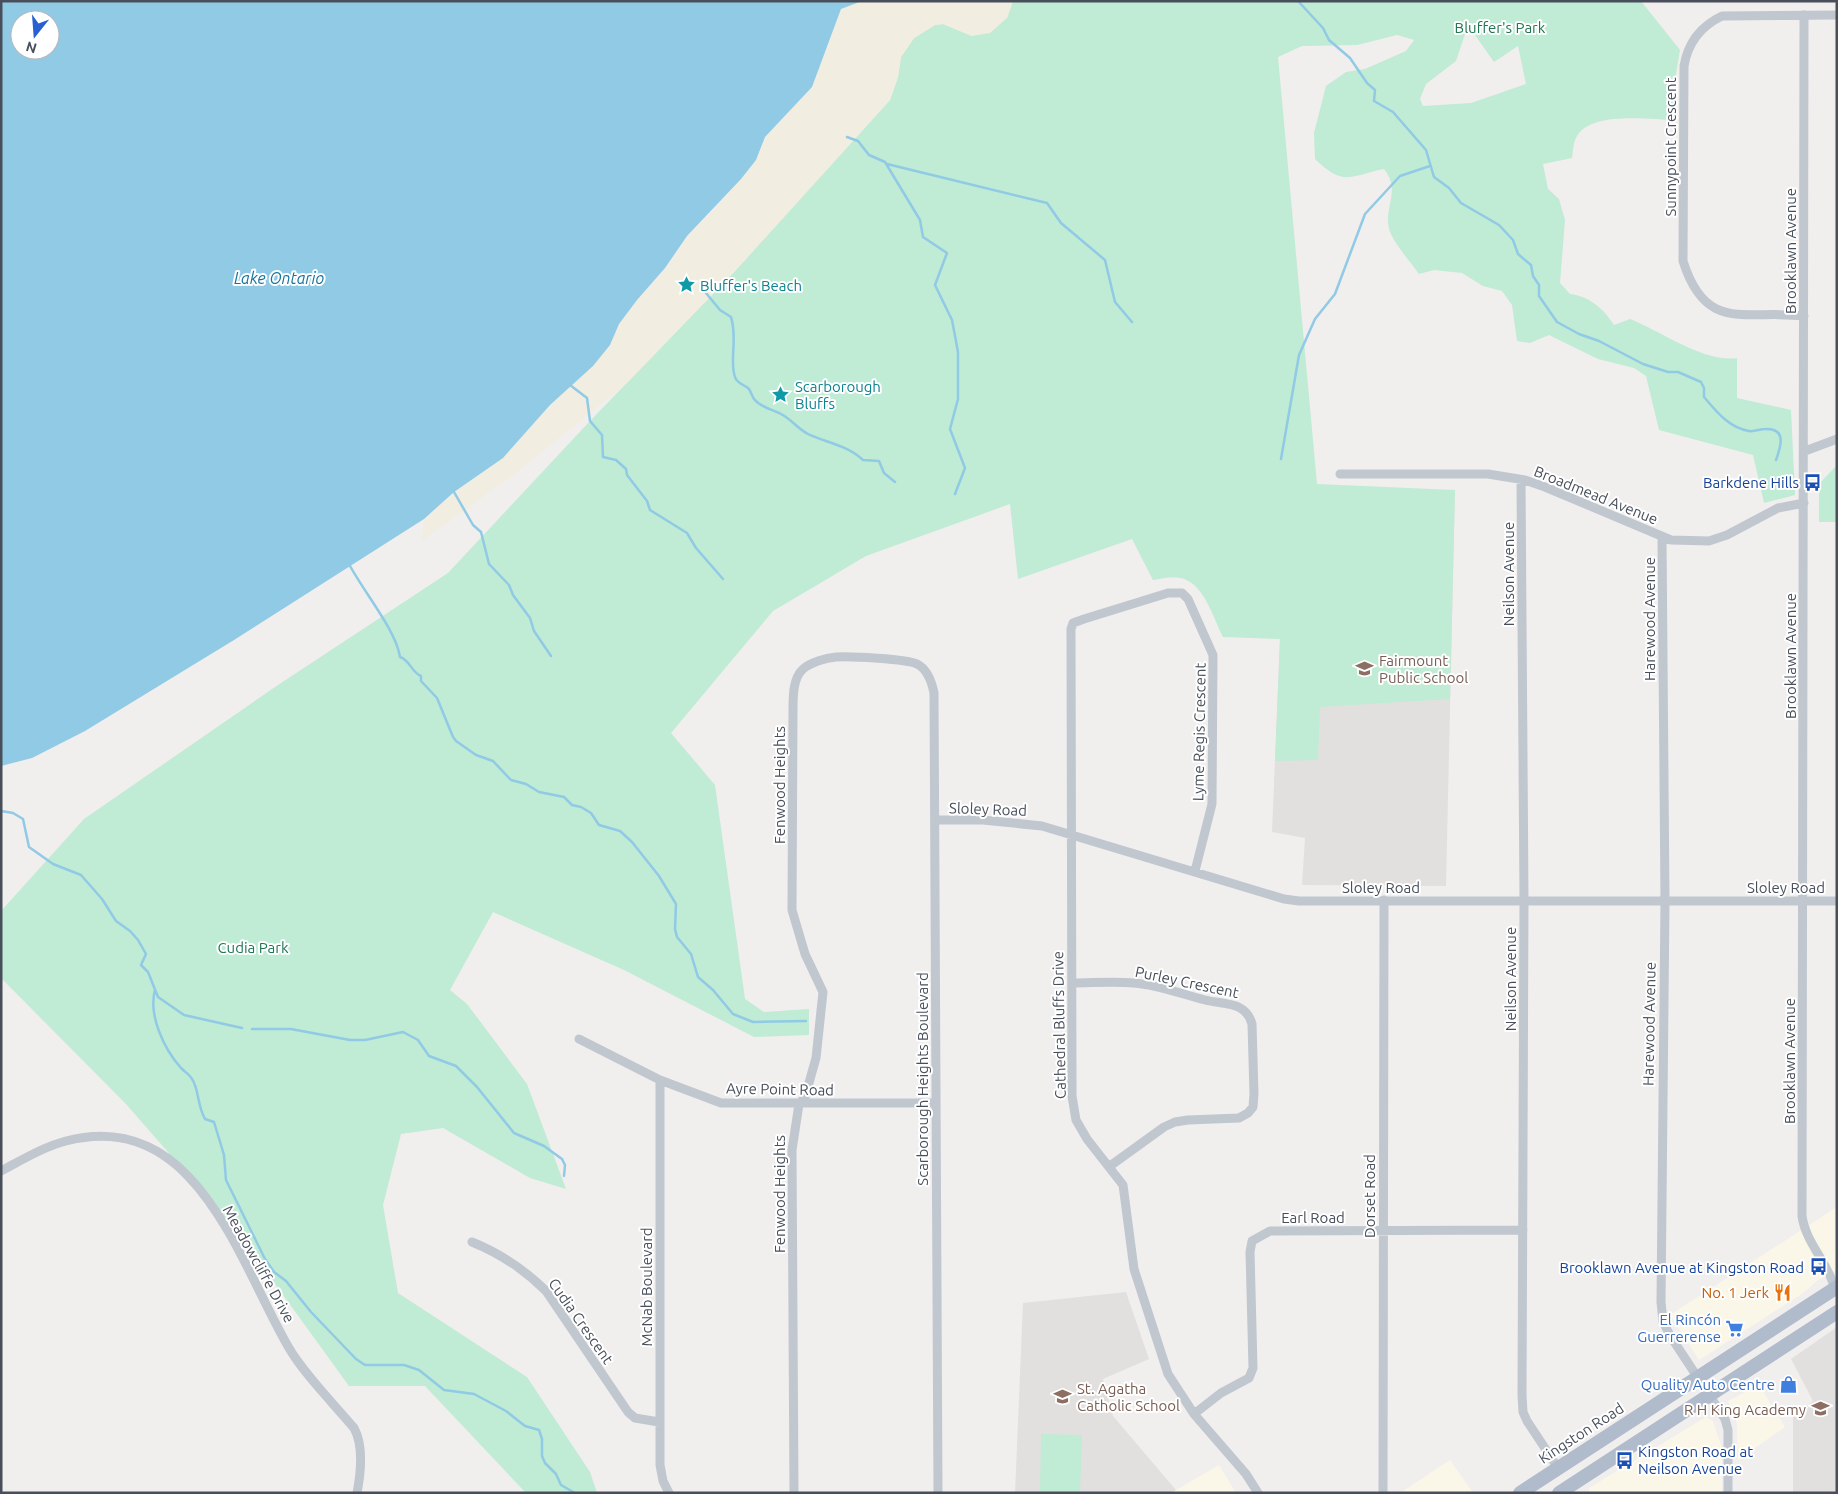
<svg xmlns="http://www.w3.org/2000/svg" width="1838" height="1494" viewBox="0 0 1838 1494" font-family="Ubuntu,sans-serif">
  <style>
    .commercial { fill: #faf7e8 }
    .education { fill: #e1e0df }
    .green { fill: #c0ebd5; fill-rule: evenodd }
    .sand { fill: #f1ede0 }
    .water { fill: #90cae5; fill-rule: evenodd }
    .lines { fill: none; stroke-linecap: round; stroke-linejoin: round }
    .stream { stroke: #90cae5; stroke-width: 2.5 }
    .street { stroke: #c0c7cf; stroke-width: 9 }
    .primary { stroke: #b0bbcb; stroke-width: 14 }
    .labels { text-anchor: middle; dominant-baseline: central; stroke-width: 4; stroke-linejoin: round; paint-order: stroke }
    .park-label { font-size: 15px; fill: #1e7653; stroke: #fff }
    .street-label { font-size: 15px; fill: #484f5a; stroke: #fff }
    .culture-label { font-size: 15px; fill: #0d838f; stroke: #fff; text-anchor: start }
    .transit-label { font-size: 15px; fill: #164399; stroke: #fff; text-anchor: end }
    .education-label { font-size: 15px; fill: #785e54; stroke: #fff; text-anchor: start }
    .food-label { font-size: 15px; fill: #c56008; stroke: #fff; text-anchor: end }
    .shop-label { font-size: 15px; fill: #366cbe; stroke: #fff; text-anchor: end }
    .water-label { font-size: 16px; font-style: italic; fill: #17749e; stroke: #fff }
  </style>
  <rect width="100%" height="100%" fill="#f1eeee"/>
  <path class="commercial" d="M1837,1207V1270L1818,1280L1803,1293L1699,1360L1670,1315Z
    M1759,1385L1785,1427L1738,1460L1737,1423L1728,1401Z
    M1706,1417L1713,1421L1722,1448V1493H1589V1488Z
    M1450,1460L1473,1493H1400Z
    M1219,1465L1236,1493H1171Z"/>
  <path class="education" d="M1455,490L1446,886L1302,885L1305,838L1272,832L1280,638Z
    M1126,1292L1149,1359L1103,1379L1113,1416L1176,1490L1171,1493H1015L1023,1303Z
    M1837,1327V1493H1793V1416L1813,1401L1791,1359Z"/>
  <path class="green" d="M1013,1H1641L1680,50L1676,74V120C1650,120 1589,110 1576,138C1573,144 1573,152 1572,158L1543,164L1548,189L1559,199L1565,220L1560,283L1570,294C1589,296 1604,309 1614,325L1630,319C1661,331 1704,363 1737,358V398L1791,410L1795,495L1764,503L1753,455L1659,430L1646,376L1634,368L1598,359L1549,335L1530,343L1517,341L1512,305L1502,291L1483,286L1462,273L1434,270L1419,274C1410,261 1396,246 1390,232C1382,208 1402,192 1384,169C1349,176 1344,187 1315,159L1314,133L1326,86L1346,72L1365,69L1406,51L1414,40L1397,35L1357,45L1302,46L1278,57L1317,484L1455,490L1450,699L1320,707L1318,760L1275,761L1280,639L1223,637C1213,618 1204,582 1180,578C1171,576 1162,579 1153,580L1132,539L1018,579L1010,504L866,556L773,611L671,733L715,785L745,999L764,1012L809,1009V1035L754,1037L624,970L493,912L450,990L467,1004L527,1084L566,1189L530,1178L443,1128L401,1134L383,1205L398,1293L527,1377L590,1472L597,1493H526L425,1386H349L236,1230L126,1104L1,978V911L84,819L275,687L448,573L590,421L736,270L890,100L898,77L901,57L914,38L935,25L943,24L972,36L1007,18ZM1468,25L1494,62L1518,46L1526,84L1471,103L1423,106L1420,99L1426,84L1456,61Z
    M1837,465V522H1819V484Z
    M1041,1434L1082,1435L1080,1493H1040Z"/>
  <path class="sand" d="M862,1H1013L1007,18L990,33L972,36L943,24L935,25L914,38L901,57L898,77L890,100L736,270L627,383L516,473L422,541L424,519L454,492L503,458L550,405L610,345L619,324L637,300L665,269L687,236L707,217L756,160L765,137L788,114L826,52L841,9Z"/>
  <path class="water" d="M1,1H862L841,9L812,87L765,137L756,160L741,179L687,236L665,268L637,300L619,324L610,345L593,366L550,405L503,458L454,492L424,519L234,640L85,731L32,758L1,766ZM20,20H50V50H20Z"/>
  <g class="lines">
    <path class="stream" d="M1298,1L1323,28L1329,40L1350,58L1367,83L1375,90L1374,101L1393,112L1426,150L1434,177L1449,188L1461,203L1499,225L1513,240L1518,254L1531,265L1533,276L1539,285V296L1557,322L1579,334L1599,341L1643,364L1668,372H1678L1701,382L1704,388V397C1716,411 1729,428 1749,431C1754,432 1760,429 1765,429C1787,428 1781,446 1776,460
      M847,137L858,141L869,155L885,162L920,220L923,237L947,253L935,285L952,320L958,352V399L950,429L965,468L955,494
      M887,164L1047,203L1061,223L1105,260L1115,302L1132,322
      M706,293L720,310L731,317C738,339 729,361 735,377C737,384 744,384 749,389C751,392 752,396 754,399C761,408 772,409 781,414C791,419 798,429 808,434C827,443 847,445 863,460L879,461L884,473L895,482
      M570,385L587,398L590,421L602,435L603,457L616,460L626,469L627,475L647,501L650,510L687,533L696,548L723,579
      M1281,459L1299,355L1315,319L1335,294L1365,214L1400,176L1430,166
      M454,492L473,525L481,532L489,564L509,585L513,595L530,618L534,631L551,656
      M349,564C363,591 396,630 400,657C410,660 411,672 421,676V681L437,698L453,737L456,741L476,755L493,761L511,780L526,784L539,792L564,797L572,805L581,807L591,813L599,825L620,831L632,842L659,876L676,904L675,929L677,937L691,954L698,977L713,990L733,1014L753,1022L806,1021
      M1,811L13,813L23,819L29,847L53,864L81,875L102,899L116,921L130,931L138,940L146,954L141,965L148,972L158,997L184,1015L242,1028
      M155,990C148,1015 164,1049 181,1068C185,1072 190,1075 192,1079C199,1089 197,1105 205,1119L214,1122L224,1155L226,1180L265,1259L274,1272L286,1281L311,1312L356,1359L365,1365H404L419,1370L444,1390L474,1394L506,1411L525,1426L539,1430L542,1439V1456L545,1463L556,1474L561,1485L575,1493
      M252,1029H291L350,1040H365L403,1032L418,1040L429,1056L456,1066L477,1087L514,1133L544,1146L562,1159L565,1165L564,1176"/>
    <path class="street" d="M1804,15L1802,1216C1806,1244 1828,1262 1835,1289
      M1804,316C1746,309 1706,334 1683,261L1684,66C1688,42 1701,26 1722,16L1837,15
      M1805,451L1837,439
      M1340,474H1488L1525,480L1545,487L1671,540L1709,541L1727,535L1778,508L1804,503
      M1521,480L1524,900L1522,1395L1523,1412L1527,1421L1558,1468
      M1662,537L1665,901L1661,1302L1663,1322L1671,1337L1725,1419L1728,1430V1493
      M936,820H983L1042,826L1284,899L1299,901H1837
      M1195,871L1212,804L1213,655L1188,599L1182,593H1168L1084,619L1073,623L1071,629L1072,1096L1076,1120L1087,1139L1123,1185L1134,1269L1168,1374L1194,1414L1246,1474L1258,1493
      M1072,983C1092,983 1114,981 1134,983C1159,985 1181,994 1205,1000C1224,1005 1246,1001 1252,1024L1254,1094L1253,1107L1248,1113L1239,1118L1188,1120L1175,1122L1164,1127L1110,1166
      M579,1039L660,1080L721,1103H935
      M660,1080V1465L663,1481L669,1493
      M1,1171C22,1160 43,1147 66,1141C197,1107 239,1263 289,1348C304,1374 334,1404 354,1428C364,1446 361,1472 357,1493
      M472,1242C499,1253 525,1270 546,1291L628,1412L635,1418L659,1422
      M1194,1414L1221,1393L1249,1378L1253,1368L1250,1252L1252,1241L1270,1231L1523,1230
      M794,1493L792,1150L799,1104L805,1097L816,1058L823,992L805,954L792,910L793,709C793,696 793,678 803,669C811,662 826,658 836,657C849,656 907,659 917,664C927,669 932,683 934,693L938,1493
      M1383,1493L1384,900"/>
    <path class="primary" d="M1520,1493L1837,1287
      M1559,1493L1837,1312"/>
  </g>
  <defs>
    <symbol id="sight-bare" viewBox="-9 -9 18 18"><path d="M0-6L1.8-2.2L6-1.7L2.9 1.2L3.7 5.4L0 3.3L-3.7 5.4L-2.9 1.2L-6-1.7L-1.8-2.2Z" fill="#0f9aa8" stroke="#fff" stroke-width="2.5" paint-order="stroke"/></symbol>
    <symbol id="bus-bare" viewBox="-9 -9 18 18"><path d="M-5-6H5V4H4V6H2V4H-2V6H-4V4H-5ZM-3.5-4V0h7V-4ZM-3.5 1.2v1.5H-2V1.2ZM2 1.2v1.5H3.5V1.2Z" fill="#1a4fb4" stroke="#fff" stroke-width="2.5" paint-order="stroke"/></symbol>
    <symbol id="school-bare" viewBox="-9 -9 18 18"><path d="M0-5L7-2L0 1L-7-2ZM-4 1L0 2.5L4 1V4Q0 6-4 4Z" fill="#8d6e63" stroke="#fff" stroke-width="2.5" paint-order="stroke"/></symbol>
    <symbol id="restaurant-bare" viewBox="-9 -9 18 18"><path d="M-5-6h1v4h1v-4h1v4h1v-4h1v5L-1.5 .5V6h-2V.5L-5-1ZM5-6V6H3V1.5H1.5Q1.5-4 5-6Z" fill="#e8710a" stroke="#fff" stroke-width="2.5" paint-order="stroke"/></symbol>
    <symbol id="supermarket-bare" viewBox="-9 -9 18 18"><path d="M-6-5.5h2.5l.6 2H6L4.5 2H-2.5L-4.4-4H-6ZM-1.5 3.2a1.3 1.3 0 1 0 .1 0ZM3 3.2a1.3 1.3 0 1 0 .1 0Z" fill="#3f7fe0" stroke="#fff" stroke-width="2.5" paint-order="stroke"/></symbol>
    <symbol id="shop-bare" viewBox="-9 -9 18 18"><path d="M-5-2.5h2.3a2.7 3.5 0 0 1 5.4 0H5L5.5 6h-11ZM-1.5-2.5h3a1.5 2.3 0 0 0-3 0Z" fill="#3f7fe0" stroke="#fff" stroke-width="2.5" paint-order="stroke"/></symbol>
  </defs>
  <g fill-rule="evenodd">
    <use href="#sight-bare" x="674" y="272" width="25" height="25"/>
    <use href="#sight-bare" x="768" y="382" width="25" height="25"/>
    <use href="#bus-bare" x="1800" y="470" width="25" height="25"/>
    <use href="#school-bare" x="1352" y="656" width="25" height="25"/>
    <use href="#bus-bare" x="1806" y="1254" width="25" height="25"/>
    <use href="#restaurant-bare" x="1770" y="1280" width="25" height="25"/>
    <use href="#supermarket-bare" x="1722" y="1316" width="25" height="25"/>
    <use href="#shop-bare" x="1776" y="1372" width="25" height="25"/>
    <use href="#school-bare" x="1050" y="1384" width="25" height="25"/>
    <use href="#school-bare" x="1808" y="1396" width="25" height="25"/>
    <use href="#bus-bare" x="1612" y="1448" width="25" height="25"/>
  </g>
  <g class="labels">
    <g class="park-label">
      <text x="1500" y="27">Bluffer's Park</text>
      <text x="253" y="947">Cudia Park</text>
    </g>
    <g class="street-label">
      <text transform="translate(1670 147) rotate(-90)">Sunnypoint Crescent</text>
      <text transform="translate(1790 251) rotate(-90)">Brooklawn Avenue</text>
      <text transform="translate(1596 495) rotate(22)">Broadmead Avenue</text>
      <text transform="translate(1508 574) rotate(-90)">Neilson Avenue</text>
      <text transform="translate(1649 619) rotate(-90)">Harewood Avenue</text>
      <text transform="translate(1790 656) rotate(-90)">Brooklawn Avenue</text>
      <text transform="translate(1199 732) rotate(-89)">Lyme Regis Crescent</text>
      <text transform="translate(779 785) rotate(-90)">Fenwood Heights</text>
      <text transform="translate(988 809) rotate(2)">Sloley Road</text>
      <text x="1381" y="887">Sloley Road</text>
      <text x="1786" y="887">Sloley Road</text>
      <text transform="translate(1510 979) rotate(-90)">Neilson Avenue</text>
      <text transform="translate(1187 982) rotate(12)">Purley Crescent</text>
      <text transform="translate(1649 1024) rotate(-89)">Harewood Avenue</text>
      <text transform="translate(1059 1025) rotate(-91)">Cathedral Bluffs Drive</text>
      <text transform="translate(1789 1061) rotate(-90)">Brooklawn Avenue</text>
      <text transform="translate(922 1079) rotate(-90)">Scarborough Heights Boulevard</text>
      <text transform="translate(780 1089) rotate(1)">Ayre Point Road</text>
      <text transform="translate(779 1194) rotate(-90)">Fenwood Heights</text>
      <text transform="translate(1369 1196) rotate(-90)">Dorset Road</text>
      <text x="1313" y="1217">Earl Road</text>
      <text transform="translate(259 1264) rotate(61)">Meadowcliffe Drive</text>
      <text transform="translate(646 1287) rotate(-90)">McNab Boulevard</text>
      <text transform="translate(581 1321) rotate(55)">Cudia Crescent</text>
      <text transform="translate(1581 1433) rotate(-33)">Kingston Road</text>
    </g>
    <g class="culture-label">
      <text x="700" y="285">Bluffer's Beach</text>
      <text x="795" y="386">Scarborough<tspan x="795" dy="17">Bluffs</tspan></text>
    </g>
    <g class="transit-label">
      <text x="1799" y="482">Barkdene Hills</text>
      <text x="1804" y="1267">Brooklawn Avenue at Kingston Road</text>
      <text x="1638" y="1451" text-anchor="start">Kingston Road at<tspan x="1638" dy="17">Neilson Avenue</tspan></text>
    </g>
    <g class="education-label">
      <text x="1379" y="660">Fairmount<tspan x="1379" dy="17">Public School</tspan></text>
      <text x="1077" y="1388">St. Agatha<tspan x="1077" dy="17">Catholic School</tspan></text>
      <text x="1806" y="1409" text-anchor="end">R H King Academy</text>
    </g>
    <g class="food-label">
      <text x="1769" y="1292">No. 1 Jerk</text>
    </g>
    <g class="shop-label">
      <text x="1721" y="1319">El Rincón<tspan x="1721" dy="17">Guerrerense</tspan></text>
      <text x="1775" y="1384">Quality Auto Centre</text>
    </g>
    <g class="water-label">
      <text x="279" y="278">Lake Ontario</text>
    </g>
  </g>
  <rect width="1838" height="1494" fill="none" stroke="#484f5a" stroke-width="5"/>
  <g transform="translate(35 35) rotate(197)"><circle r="24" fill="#ffffff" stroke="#b6b9bd"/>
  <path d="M0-4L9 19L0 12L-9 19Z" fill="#2760d2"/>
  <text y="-8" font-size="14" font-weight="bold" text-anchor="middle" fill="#484f5a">N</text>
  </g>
</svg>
